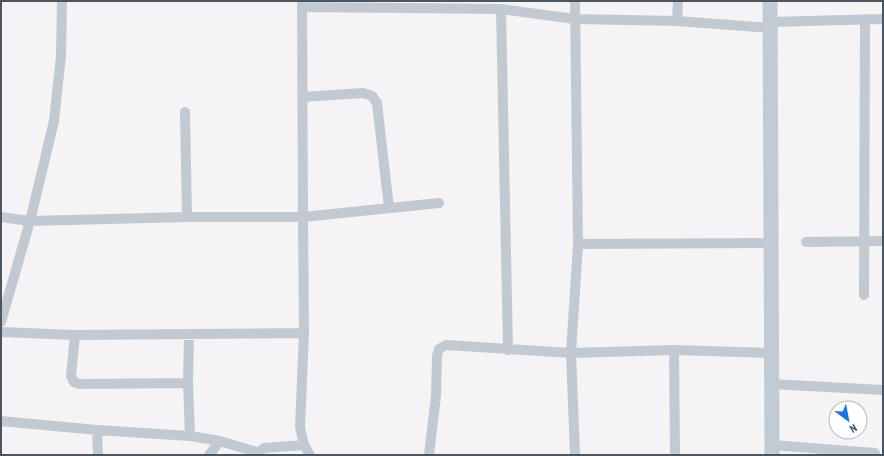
<svg xmlns="http://www.w3.org/2000/svg" width="884" height="456" viewBox="0 0 884 456" font-family="'PT Sans Narrow',sans-serif">
  <style>
    .lines { fill: none; stroke-linecap: round; stroke-linejoin: round }
    .street { stroke: #c1cad2; stroke-width: 10 }
    .secondary { stroke: #c1cbd6; stroke-width: 15 }
  </style>
  <rect width="100%" height="100%" fill="#f5f3f3"/>
  <g class="lines">
    <path class="street" d="M302,1L303,217L439,203
      M302,7L501,9L575,19L677,21L770,28
      M501,9L508,350
      M677,21L678,1
      M770,22L883,19
      M303,97L363,93L372,96L377,103L389,208
      M185,112L187,217
      M1,217L30,221L187,217H303L304,333L75,335L1,332
      M806,242L883,241
      M578,244L771,243
      M864,295L865,19
      M1,322L30,221L54,121L61,56L62,1
      M75,335L71,376L74,382L79,384L188,383L189,334
      M674,350L675,455
      M188,383L190,436
      M771,384L883,390
      M1,421L97,430L190,436L220,441L257,452
      M97,430L98,455
      M304,445L310,455
      M772,445L875,453
      M209,455L220,441
      M255,455L264,448L304,445L300,427L304,333
      M429,455L436,396L437,356L439,349L446,345L571,353L674,350L771,353
      M575,455L571,353L578,244L575,1"/>
    <path class="secondary" d="M770,1L772,455"/>
  </g>
  <rect width="884" height="456" fill="none" stroke="#4a5661" stroke-width="4"/>
  <g transform="translate(848 420) rotate(148)"><circle r="19" fill="#ffffff" stroke="#b7bbc0"/>
  <path d="M0-3L7 15L0 10L-7 15Z" fill="#1a73e8"/>
  <text y="-6" font-size="11" font-weight="bold" text-anchor="middle" fill="#4a5661">N</text>
  </g>
</svg>
